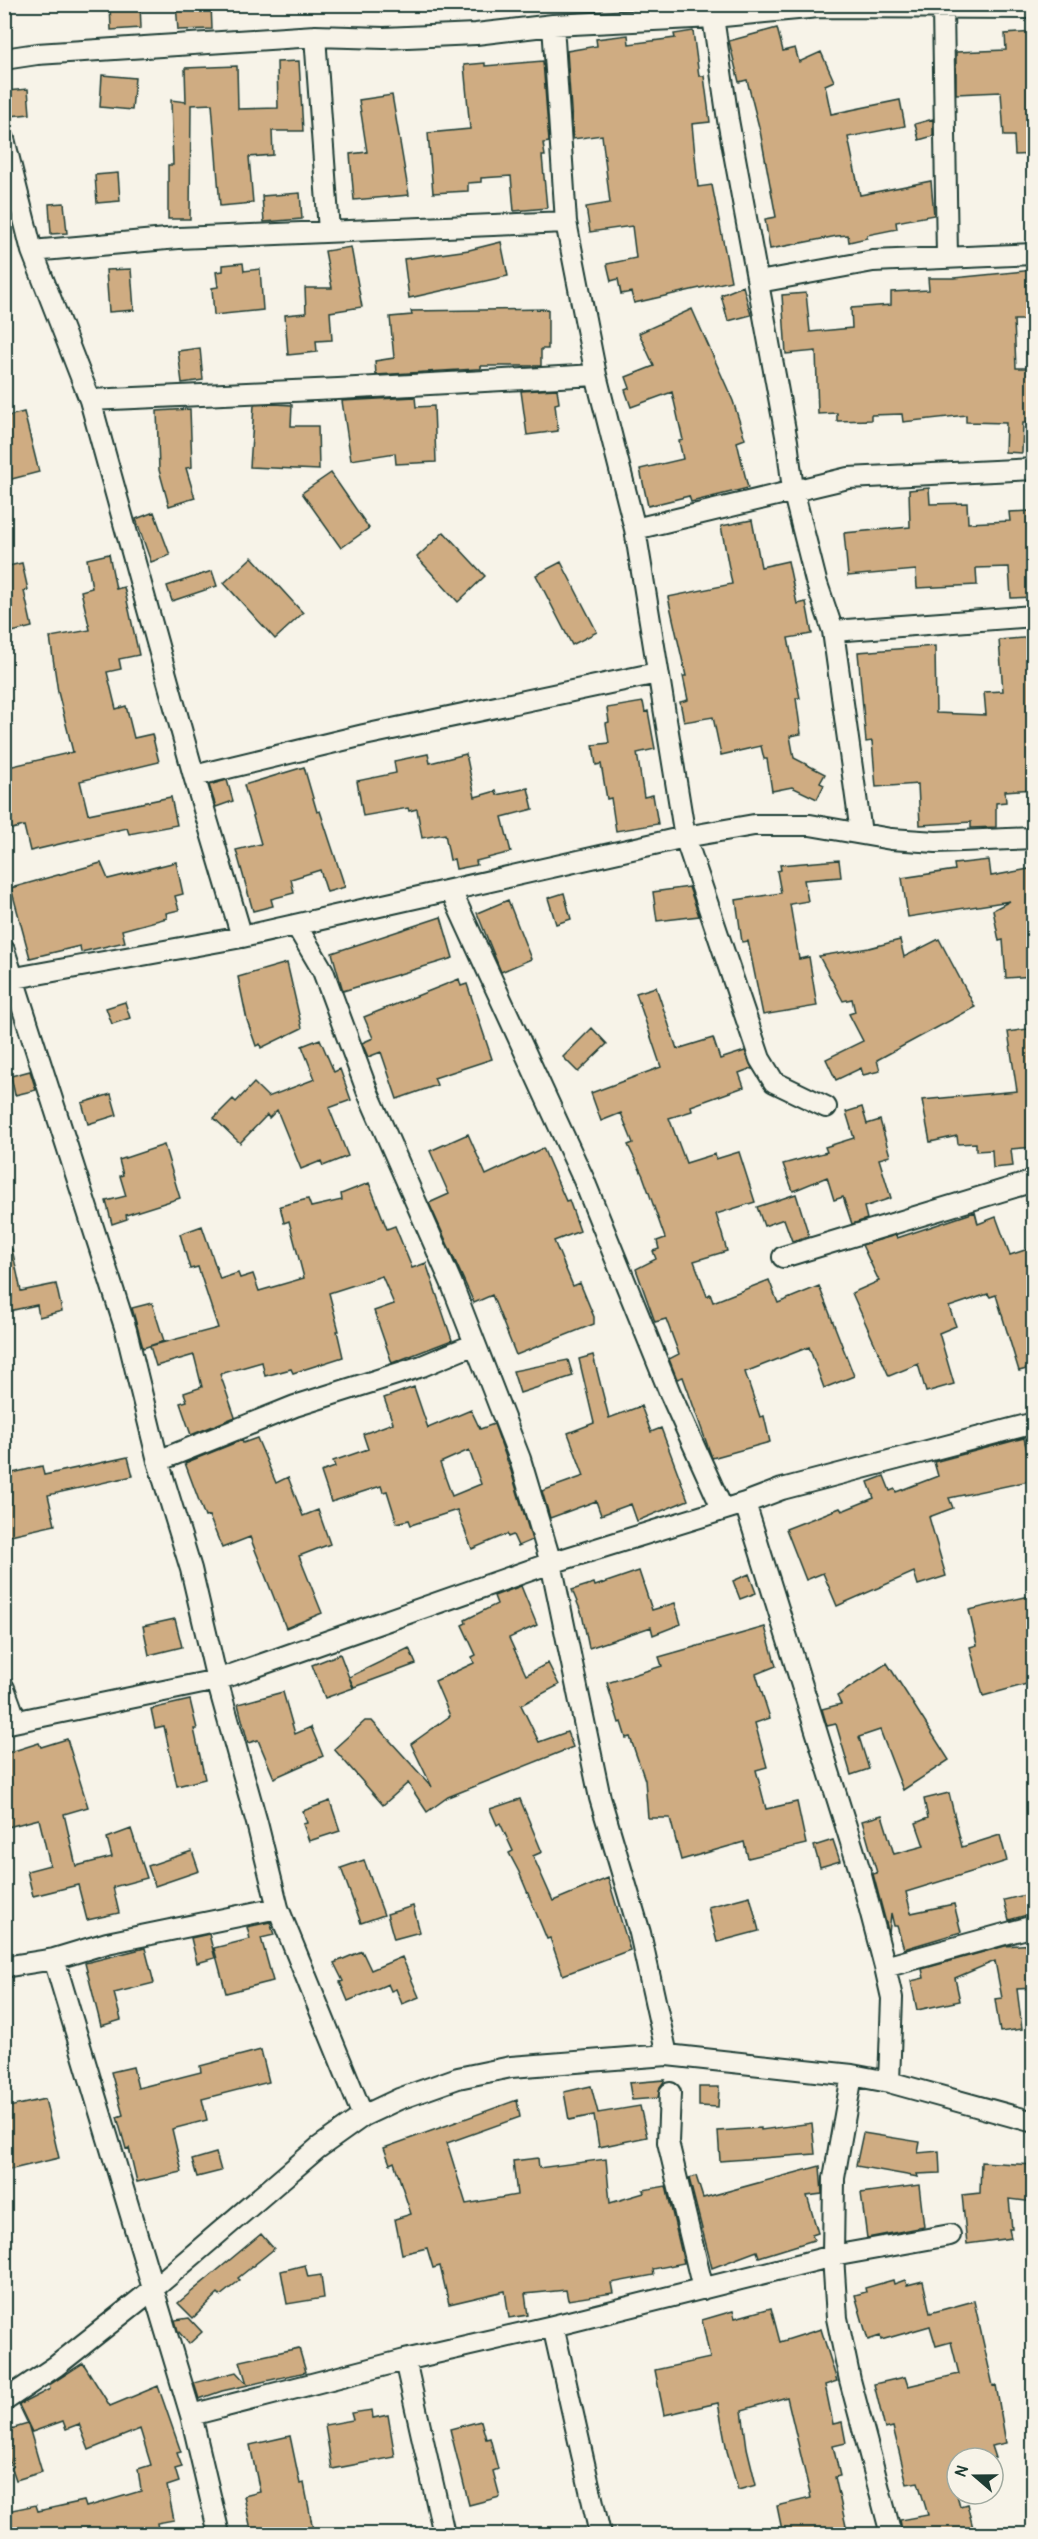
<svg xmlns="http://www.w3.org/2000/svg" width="1038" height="2539" viewBox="0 0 1038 2539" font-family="Pangolin,sans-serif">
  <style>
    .building { fill: #cfac82; stroke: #1f3d34; stroke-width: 1.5; fill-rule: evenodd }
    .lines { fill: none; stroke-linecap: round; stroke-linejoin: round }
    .street-casing { stroke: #1f3d34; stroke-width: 24 }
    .street { stroke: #f7f3e8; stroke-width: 20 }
  </style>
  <rect width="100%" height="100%" fill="#f7f3e8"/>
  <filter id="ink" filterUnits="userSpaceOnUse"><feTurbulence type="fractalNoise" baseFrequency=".0167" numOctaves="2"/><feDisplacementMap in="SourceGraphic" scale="12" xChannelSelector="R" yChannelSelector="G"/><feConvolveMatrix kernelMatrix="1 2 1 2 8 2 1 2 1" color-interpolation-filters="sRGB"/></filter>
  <g filter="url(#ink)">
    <path class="building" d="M110,4H140L141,28L111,30Z
      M176,4H211L212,29L178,30Z
      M777,28L783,51L795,48L799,62L821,52L834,81L825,85L831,114L900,100L905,126L848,137L860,195L931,181L934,215L896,222L897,229L867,235V238L849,242L848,235L837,236L770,249L765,219L776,217L760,131L747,80L739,82L729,41Z
      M693,31L699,76H704L710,122L692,124L698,187L712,185L731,281L634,303L631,292L621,294L618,279L611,281L607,264L636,258L632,226L590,232L586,207L610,203L602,135L573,139L567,51L597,46L596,39L628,35L629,44L675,38L674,34Z
      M1034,32V154L1015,155L1014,136H1004L1001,92L956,94V52L1006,50L1005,34Z
      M299,61L303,131H272L273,155L249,157L253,203L220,206L212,104L191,105L190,219H168V165H173L171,100L186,102L185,68L237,66L238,109L278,108L277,62Z
      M543,61L549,142L543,143L545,156H542L547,208L514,211L511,176L481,178V182L468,183V191L433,193L428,133L470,129L464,65L485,63V66Z
      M102,75L135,78L132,110L100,107Z
      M28,89L30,114L10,116L7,91Z
      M392,95L409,195L354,200L350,154L367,152L359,100Z
      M933,119V136L919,140L915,124Z
      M118,173L120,201L97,203L95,175Z
      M300,193L302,219L264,222L262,196Z
      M64,203L67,233L51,234L49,204Z
      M501,242L508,276L409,298L404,259L469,250Z
      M351,247L362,307L330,312L332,340L316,341L317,352L288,355L285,315L306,313L305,288H332L325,251Z
      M243,263L244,271L260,269L263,310L214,315L212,288L218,287L216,272L223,271V265Z
      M131,269L134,310L109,312L106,270Z
      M1034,270V320H1014L1016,368H1034L1033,423H1023L1022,453L1005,452L1006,423L966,422V415L903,422L902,414L871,415V420L837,421V413L818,414L816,351L786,354L782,295L806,293L810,332L852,328L851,308L891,305V292L929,290L928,278H954Z
      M743,286L751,315L728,321L721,295Z
      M548,309V349H541V366H481V369H476L376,375L375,361L394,358L390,317L412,315L411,311Z
      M692,309L733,401L745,439L737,442L748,488L691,502L689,496L648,506L640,469L683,459L679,441L683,440L672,392L631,407L625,390L630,388L626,377L654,366L639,333Z
      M200,348L203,380L182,383L178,351Z
      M557,389L559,403L555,404L558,431L527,435L521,391Z
      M415,397L416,407L434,406L436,462L396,464L395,453L351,460L342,401Z
      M275,404L292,405L291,426H318L319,470L250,467L254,405Z
      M190,409L192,467L186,468L195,498L169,506L159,470L157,411Z
      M24,412L39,472L4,481V417Z
      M331,473L369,528L341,548L302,493Z
      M929,488L930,504L967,503L968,523L1010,521L1009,512L1031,511L1034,530V597L1011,598L1009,567L976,568L977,585L917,588L916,570L848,576L844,533L910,527L909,490Z
      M154,512L170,555L151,562L136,519Z
      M752,520L761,567L788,561L797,604L806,602L812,634L788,638L800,698H796L801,734L790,736L794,758L825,774L820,783L824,785L817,799L792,787L772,791L767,759H764L761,746L721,755L713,717L684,722L680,702L688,700L683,676H686L668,597L732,584L721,526Z
      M444,532L485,576L458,602L417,557Z
      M109,554L116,589L124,587L139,655L119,659L121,669L107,672L116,709L126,706L134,738L152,734L159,762L80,781L88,814L171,797L177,825L129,834L127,828L30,851L24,826L4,831V768L73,752L58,692L50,637L90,630L81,591L92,588L87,559Z
      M252,557L303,613L275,639L224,583Z
      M561,562L597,632L572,645L536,575Z
      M22,563L28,590L24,591L32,627L4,634V567Z
      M212,571L217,586L172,601L167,586Z
      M1034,637V789L1005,791L1006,802L996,803V827L971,828V822L920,825L918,784L876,787L872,741L866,742L858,652L935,646L936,713L986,715L984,692L1003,691L999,640Z
      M643,702L645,712L648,711L655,749L637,753L644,797L653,795L658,824L616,831L611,798L607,799L601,764L596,765L593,745L609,743L606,723L609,722L607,708Z
      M428,754L430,763L466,754L475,797L496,791L497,795L528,788L533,809L502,817L511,852L476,861L477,865L456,869L454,859L450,860L445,834L422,838L417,809L409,811L408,808L363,816L357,781L396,773L394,761Z
      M304,767L317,812L320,811L345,887L327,892L320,870L291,879L294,893L271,899L273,906L253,911L236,850L261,844L244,785Z
      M227,780L233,801L216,807L209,785Z
      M839,860L841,877L804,880L808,901L790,904L799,959L809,957L817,1006L763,1015L748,941L742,942L736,900L781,893L777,871L781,870L780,865Z
      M989,860L991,876L1034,868V976L1006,978L1003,940L999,941L993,910L1010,901L908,917L902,878L955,870L954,864Z
      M176,862L183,894L175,896L179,910L166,913L167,918L122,930L125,942L81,952L80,946L30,958L11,888L101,863L108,879Z
      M689,887L699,916L657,921L653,892Z
      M564,893L571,919L556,924L548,898Z
      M508,900L531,959L501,972L477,913Z
      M441,917L453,958L343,991L332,953Z
      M939,939L975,1007L877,1060L880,1071L863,1075L861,1068L836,1080L826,1059L863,1041L849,1014L855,1012L852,999L843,1001L819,956L869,948L900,940L904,957Z
      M287,963L302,1028L261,1048L260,1044L256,1046L247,1020L238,977Z
      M459,979L461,986L467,984L492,1059L434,1078L437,1085L397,1099L381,1052L368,1057L362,1043L373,1038L364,1017Z
      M656,987L677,1049L713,1038L720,1059L745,1051L752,1068L739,1073L744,1087L691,1106L692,1111L669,1118L686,1163L715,1154L716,1159L739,1152L755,1202L716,1214L727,1251L694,1261L707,1296L710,1294L713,1302L769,1280L778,1303L819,1286L854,1376L824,1388L809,1347L745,1372L760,1417L764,1416L770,1442L712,1458L683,1377L677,1379L669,1359L679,1354L666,1319L655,1322L636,1269L656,1259L653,1251L659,1249L657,1241L665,1238L643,1176L628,1145L633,1143L621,1113L601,1121L591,1093L661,1067L636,993Z
      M125,1002L130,1018L112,1024L106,1008Z
      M592,1028L607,1044L578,1072L563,1057Z
      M1034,1028V1147L1011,1149L1013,1166L993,1168L992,1150L976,1151V1143L958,1144L957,1136L930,1142L922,1100L1017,1091L1008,1032Z
      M320,1039L334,1072L340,1069L351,1100L329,1108L348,1156L323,1166L321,1161L301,1169L277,1110L269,1118L267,1115L240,1143L214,1118L233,1099L236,1102L254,1083L268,1097L315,1079L302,1046Z
      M30,1071L36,1090L15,1095L11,1076Z
      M111,1094L117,1115L88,1124L82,1103Z
      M862,1107L867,1124L880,1120L890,1156L879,1159L891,1198L864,1207L867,1219L852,1224L843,1197L834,1200L827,1177L793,1191L783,1164L827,1152L825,1147L854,1138L846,1112Z
      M468,1134L486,1175L543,1148L566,1201L569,1200L580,1231L554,1241L573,1286L580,1283L594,1317V1324L516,1355L492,1295L474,1303L429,1203L449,1194L430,1151Z
      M164,1145L180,1198L126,1215L127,1219L112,1224L106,1201L126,1196L120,1176L123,1175L119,1160Z
      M369,1183L387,1229L395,1226L412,1268L426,1263L452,1340L392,1363L374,1311L394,1304L382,1276L329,1293L339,1331H337L343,1357L293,1373L291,1369L265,1376L262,1362L220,1374L235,1417L191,1435L180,1403L187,1401L184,1393L202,1387L194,1355L156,1366L150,1346L218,1328L198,1267L190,1269L180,1234L202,1226L220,1279L238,1273L240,1278L253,1274L259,1291L304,1278L289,1221L284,1223L280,1206L308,1199L311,1207L342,1200L341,1194Z
      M796,1194L809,1236L792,1241L784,1219L764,1226L757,1207Z
      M975,1212L978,1224L996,1217L1010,1255L1034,1247V1367L1019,1371L996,1295L990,1297L988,1294L949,1307L956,1326L939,1333L954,1384L926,1392L918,1364L889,1376L852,1293L879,1281L862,1245L896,1235L897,1238Z
      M12,1249L21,1291L56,1284L62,1311L39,1317L37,1305L4,1312V1250Z
      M152,1303L164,1341L143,1348L132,1308Z
      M593,1355L609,1418L641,1406L651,1432L661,1428L688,1500L637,1521L631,1504L601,1515L596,1501L550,1518L542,1491L584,1476L568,1433L594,1423L579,1359Z
      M568,1360L573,1376L520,1393L513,1371Z
      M414,1387L428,1428L471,1410L480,1429L494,1424L511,1471L532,1540L518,1546L513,1535L508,1537L507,1534L472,1549L457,1510L411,1525L409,1520L397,1523L387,1491L383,1492L381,1486L331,1502L321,1472L335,1467L333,1461L368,1449L363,1434L393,1423L384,1398ZM469,1450L481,1484L452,1496L440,1463Z
      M257,1438L276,1483L288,1477L303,1516L318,1510L330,1544L299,1556L322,1613L286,1628L250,1537L222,1548L209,1516L205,1517L185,1463L242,1440L243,1443Z
      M1024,1438L1034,1480L949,1498L953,1508L929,1517L946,1576L918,1585L914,1572L837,1606L823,1573L806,1580L786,1529L840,1508L842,1511L874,1498L868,1482L884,1476L890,1491L895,1489L896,1492L938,1476L934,1462Z
      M128,1457L133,1476L48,1495L55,1525L6,1536L4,1475L42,1466L44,1475Z
      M639,1571L652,1610L675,1603L681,1624L653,1635L651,1627L589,1648L582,1614L572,1590L594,1583L595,1586Z
      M749,1574L756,1593L740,1599L733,1581Z
      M521,1586L537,1625L509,1638L526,1675L548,1663L559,1685L521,1705L539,1742L567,1732L573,1747L448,1797L427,1812L408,1783L383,1805L334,1749L365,1721H372L432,1787L411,1744L450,1716L435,1681L474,1663L472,1657L476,1655L462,1625L466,1623L465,1620L497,1604L494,1596Z
      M1034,1595V1682L983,1696L970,1647L977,1645L969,1610Z
      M175,1619L182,1647L149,1655L143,1626Z
      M765,1627L776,1666L756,1674L770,1718L755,1723L767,1767L756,1770L766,1809L797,1802L806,1844L748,1858L744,1842L681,1860L670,1818H648L645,1780L630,1737L626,1738L621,1722L619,1723L607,1683L662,1666L659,1657Z
      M409,1648L416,1664L354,1687L349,1677Z
      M340,1654L353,1688L325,1698L312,1665Z
      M887,1663L949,1760L903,1790L880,1730L859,1737L869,1769L851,1775L836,1724L827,1726L822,1709L841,1704L837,1696Z
      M283,1692L295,1734L311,1727L323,1756L274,1778L258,1740L248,1743L238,1704Z
      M190,1700L197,1729H194L205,1779L177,1786L164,1726L155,1728L151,1709Z
      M67,1739L88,1807L64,1814L76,1866L112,1857L107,1838L131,1829L147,1878L113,1887L119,1913L87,1920L78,1885L33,1896L27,1871L50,1865L39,1819L4,1828V1754L39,1743L41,1747Z
      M949,1793L962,1847L1000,1835L1007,1861L906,1892L911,1913L954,1904L961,1932L904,1949L897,1926H894L891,1913L889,1934L873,1874L877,1873L862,1821L882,1815L894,1854L924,1846L916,1823L928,1818L924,1799Z
      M520,1799L542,1852L533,1856L553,1901L608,1878L630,1950L563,1975L550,1938L547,1939L519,1872L509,1853L513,1851L500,1823L497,1825L490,1809Z
      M330,1801L340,1831L309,1841L303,1824L307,1823L303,1811Z
      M833,1840L840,1861L820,1867L814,1846Z
      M192,1851L199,1871L155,1886L148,1866Z
      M364,1860L384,1915L361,1923L341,1868Z
      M1034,1893V1913L1009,1920L1004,1900Z
      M750,1896L759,1931L717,1942L708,1907Z
      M413,1906L420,1932L394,1939L387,1914Z
      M270,1922L274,1935L261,1938L273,1981L226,1993L214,1948L250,1939L247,1927Z
      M209,1934L215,1958L197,1963L191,1938Z
      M1034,1944V1988L1017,1989L1022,2029L1000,2032L995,1999L1002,1998L995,1961L955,1978L960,2001L917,2010L911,1981L924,1978L922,1969L1005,1946Z
      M145,1948L154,1983L114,1993L121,2020L101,2026L85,1963Z
      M362,1951L371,1970L402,1957L419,1997L402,2004L396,1989L391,1991L388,1984L348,2001L340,1982L343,1981L334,1963Z
      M261,2050L269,2082L202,2099L207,2120L172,2129L182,2172L137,2182L129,2148L126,2149L117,2117L123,2115L111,2072L133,2067L138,2088L201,2072L200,2066Z
      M665,2080L660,2087L658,2098L632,2100L629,2083Z
      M591,2086L598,2113L640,2106L647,2137L599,2147L594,2115L569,2120L564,2092Z
      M699,2087H719L718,2107L699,2106Z
      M45,2099L59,2158L4,2171V2108Z
      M517,2100L520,2117L447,2143L466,2204L517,2195L513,2161L538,2158L539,2168L606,2159L610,2203L644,2193L643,2190L666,2186L684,2263L653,2269L654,2275L611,2283L613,2293L568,2300L566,2290L525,2294L528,2315L509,2318L505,2291L449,2304L440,2266L433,2268L427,2248L402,2254L395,2219L411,2214L394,2162L390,2164L384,2148Z
      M812,2123L815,2154L720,2161L718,2131L761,2128V2130Z
      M863,2133L920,2142L918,2153L939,2151L940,2173L917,2174L918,2177L856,2166Z
      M216,2153L221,2171L197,2177L192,2160Z
      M981,2162L1034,2165V2202L1009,2199L1012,2229H1009L1011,2238L967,2244L962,2195L980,2193Z
      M820,2166L822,2194L807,2196L818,2233L812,2235L814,2240L759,2257L757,2251L712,2268L689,2178L696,2176L703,2198Z
      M919,2185L924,2227L867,2238L861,2193Z
      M261,2234L274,2249L238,2278L240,2280L220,2296L218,2294L193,2318L178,2303Z
      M305,2265L308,2277L321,2275L324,2298L287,2304L281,2271Z
      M893,2280L894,2284L905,2280L907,2285L923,2281L930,2313L974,2301L993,2386L996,2385L1006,2443L991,2446L995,2458H957V2471L951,2473L960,2506L967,2504L974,2532L965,2535H903L900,2520L928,2515L918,2482L907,2484L893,2427L885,2429L874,2384L905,2377L908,2386L959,2374L951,2342L936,2346L930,2326L881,2340L880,2336L868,2340L855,2295L866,2292L865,2288Z
      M771,2308L780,2342L821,2329L837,2381L825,2385L833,2424L842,2422L846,2443L833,2446L840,2476L835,2477L848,2535H783L777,2506L811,2498L787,2397L742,2410L747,2448L756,2485L738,2490L727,2451L718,2403L664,2415L655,2370L710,2358L702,2320L733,2311L735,2318Z
      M189,2318L202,2332L189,2344L178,2331L175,2320Z
      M299,2348L306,2372L222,2391L199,2399L194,2383L236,2372L247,2384L240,2361Z
      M83,2363L110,2406L158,2386L181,2452L177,2453L182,2467L175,2469L179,2482L167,2486L174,2520L157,2523L159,2535H131L130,2530L114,2535H12L7,2511L36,2505L38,2511L84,2501L86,2507L141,2491L138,2469L151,2465L140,2429L89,2450L79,2424L66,2429L63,2421L32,2432L19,2405L50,2389L49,2385Z
      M372,2410L373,2418L388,2415L395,2457L332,2469L325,2425L353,2420L351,2413Z
      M481,2421L486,2439L490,2438L498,2469L493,2471L500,2497L469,2505L450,2429Z
      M28,2424L42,2472L16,2480L4,2445V2431Z
      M290,2436L300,2484L304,2483L314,2535H252L244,2496L260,2492L250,2445Z"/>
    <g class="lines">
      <defs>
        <path id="street" d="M943,9L947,257
          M713,17L728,120L787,441L793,490L816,581L833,631L861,833
          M553,25L566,222L596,375L635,529L685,837L760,1059L774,1082L826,1107
          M315,36L329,231
          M4,59L37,54L315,36L384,38L476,34L553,25L713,17L819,7L1034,8
          M4,139L32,251L90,400L194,776L242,937
          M32,251L178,238L566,222
          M759,282L873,261L1034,254
          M90,400L338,389L596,375
          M635,529L848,478L1034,469
          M833,631L1034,616
          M194,776L364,735L657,673
          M451,891L583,1178L670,1393L722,1508
          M296,925L323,971L368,1093L451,1282L520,1459L551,1563L600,1798L640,1933L667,2055
          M4,950L126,1330L158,1461L191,1569L217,1680L257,1823L278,1908L363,2116
          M4,980L242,937L685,837L754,825H810L891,839L936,842L1034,838
          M783,1257L1034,1181
          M158,1461L295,1406L422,1366L475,1344
          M745,1503L859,1868L885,1967L892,1998L889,2082
          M4,1688L16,1721
          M4,1724L217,1680L551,1563L745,1503L782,1489L1034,1423
          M54,1959L191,2415L219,2534
          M4,1967L54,1959L107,1943L278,1908
          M885,1967L1034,1926
          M852,2075L834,2178L833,2256L837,2318L850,2380L891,2534
          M670,2093L668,2142L703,2289
          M553,2326L600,2534
          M405,2360L444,2534
          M4,2401L56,2366L152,2290L318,2148L363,2116L399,2099L458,2078L511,2067L667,2055L852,2075L889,2082L1034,2122
          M191,2415L405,2360L553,2326L833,2256L950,2235"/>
      </defs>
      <use href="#street" class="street-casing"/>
      <use href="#street" class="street"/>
    </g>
  </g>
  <rect width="1038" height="2539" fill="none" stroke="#f7f3e8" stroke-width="24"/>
  <rect x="12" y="12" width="1014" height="2515" fill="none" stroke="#1f3d34" stroke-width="2" filter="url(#ink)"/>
  <g transform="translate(975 2476) rotate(290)"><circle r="28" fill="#f7f3e8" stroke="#a1aaa0" stroke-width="1.5"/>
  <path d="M0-4.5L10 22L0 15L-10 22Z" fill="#1f3d34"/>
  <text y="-9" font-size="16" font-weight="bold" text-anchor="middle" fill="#1f3d34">N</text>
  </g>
</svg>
